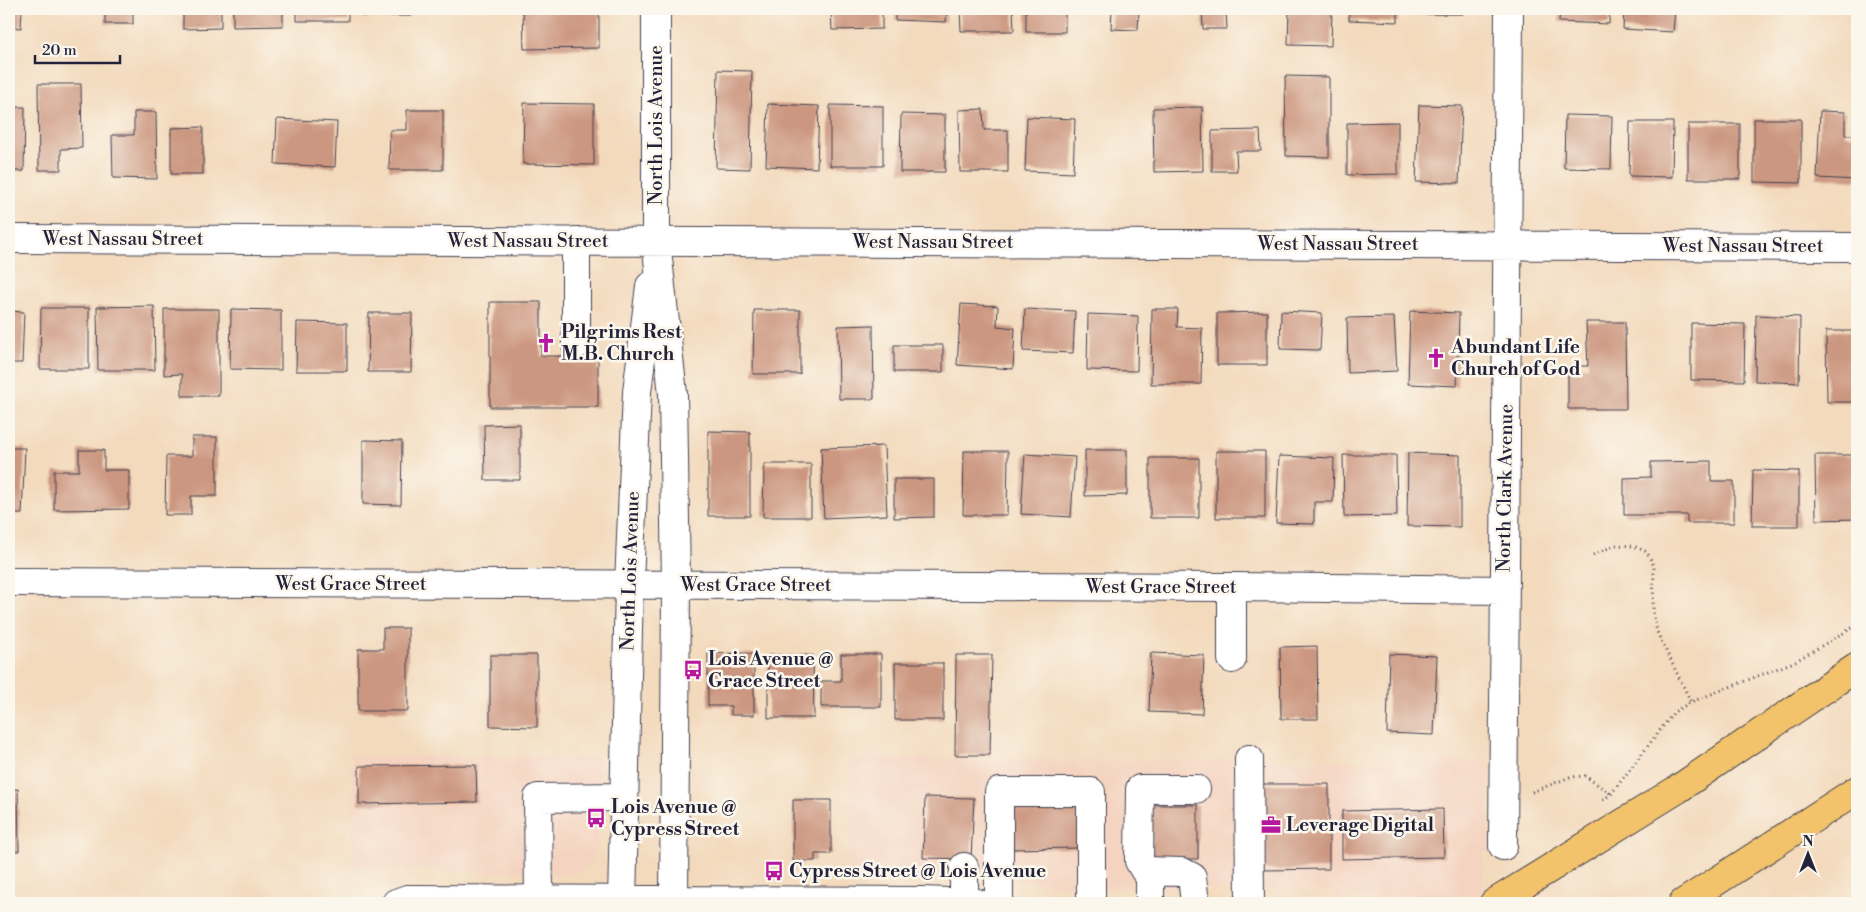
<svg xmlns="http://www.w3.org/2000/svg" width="1866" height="912" viewBox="0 0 1866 912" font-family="'Libre Bodoni',serif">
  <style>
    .built { fill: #f4d3c0 }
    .building { fill: #cc9780 }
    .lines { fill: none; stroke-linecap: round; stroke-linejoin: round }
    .minor-casing { stroke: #413e4e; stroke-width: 30 }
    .highway-casing { stroke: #413e4e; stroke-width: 30 }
    .path { stroke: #413e4e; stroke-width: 3; stroke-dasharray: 1 4; stroke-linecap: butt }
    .minor { stroke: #fff; stroke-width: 28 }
    .highway { stroke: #f2c36a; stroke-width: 28 }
    .labels { text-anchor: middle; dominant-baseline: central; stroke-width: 5; stroke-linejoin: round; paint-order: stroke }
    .street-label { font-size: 19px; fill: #22223b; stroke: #fbf7ec }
    .poi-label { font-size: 19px; font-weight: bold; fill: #22223b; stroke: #fbf7ec; text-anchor: start }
  </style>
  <rect width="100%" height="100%" fill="#fbf7ec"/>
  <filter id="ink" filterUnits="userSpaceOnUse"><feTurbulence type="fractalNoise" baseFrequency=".02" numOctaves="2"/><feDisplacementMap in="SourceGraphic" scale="10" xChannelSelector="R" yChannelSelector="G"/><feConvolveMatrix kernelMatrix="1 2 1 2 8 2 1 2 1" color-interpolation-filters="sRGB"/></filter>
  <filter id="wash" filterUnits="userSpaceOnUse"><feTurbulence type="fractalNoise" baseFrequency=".0096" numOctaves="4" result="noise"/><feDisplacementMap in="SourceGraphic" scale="20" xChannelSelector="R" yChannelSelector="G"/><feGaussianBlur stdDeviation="1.12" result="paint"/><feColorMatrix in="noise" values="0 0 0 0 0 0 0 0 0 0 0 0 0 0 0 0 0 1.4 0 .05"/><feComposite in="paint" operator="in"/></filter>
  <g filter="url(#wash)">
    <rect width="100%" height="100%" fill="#f3dabd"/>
    <path class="built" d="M352,757H599L597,845L589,865L577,873L564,875L352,867Z
      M849,757L984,760L1489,761L1490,852L1483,851L1482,893L1432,898L1335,899V890L1086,888L984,875L849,876Z"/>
    <g id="blocks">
      <path class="building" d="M9,9H22L21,28L9,27Z
        M105,9H133V24H105Z
        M183,9H221V28L183,29Z
        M233,9H283V26L233,27Z
        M297,9H348V21H297Z
        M361,9H411V16H361Z
        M523,9H599V48L524,49Z
        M831,9H882V29L832,30Z
        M895,9H947L946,22L895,20Z
        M960,9H1013L1014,31H961Z
        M1026,9H1065V32H1026Z
        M1112,9H1139L1138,30L1111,29Z
        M1202,9H1226L1227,29H1203Z
        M1289,9H1332L1331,46L1288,45Z
        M1349,9H1398V22L1349,20Z
        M1413,9H1463V14H1413Z
        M1560,9H1610L1609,24L1559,22Z
        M1624,9H1675L1673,32L1623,29Z
        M1729,9H1789V10L1729,11Z
        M718,70L752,71L750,169L716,168Z
        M1285,76L1329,77V157L1286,156Z
        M38,84H81L82,148L61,149V170H39Z
        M524,103L594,104V165L523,164Z
        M768,104L819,106L817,168L766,166Z
        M830,105L883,106V166H830Z
        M1419,105L1462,106L1459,183L1416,182Z
        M9,107H25L24,171H9Z
        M1202,107L1203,171L1154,172L1153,108Z
        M983,109L984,130H1008V172H960L959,110Z
        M407,110H443V170H389L390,130H407Z
        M1820,111L1845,112V135H1857V180L1817,178Z
        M134,112H156L157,179L113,178L112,135H134Z
        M901,114L945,115V172H900Z
        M1565,115L1612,116L1611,169L1564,168Z
        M1027,117L1075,119L1073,173L1025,171Z
        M277,119L337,122L335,167L275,164Z
        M1754,119H1801V183L1754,182Z
        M1398,122V174L1347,175V123Z
        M1630,122H1673L1672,177L1629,176Z
        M1688,124H1740V179H1688Z
        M203,127V174H171V128Z
        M1260,130L1261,151H1236L1237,171H1212V131Z
        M490,302H541V356H598V407H490Z
        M961,304L998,306L997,326L1015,328L1013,369L957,365Z
        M154,306L155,370H98L97,307Z
        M41,308H89V369H40Z
        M164,309H219V396H182V374L164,375Z
        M231,309L281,310V370L230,369Z
        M1025,309L1075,311L1073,353L1023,351Z
        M1152,309H1178L1177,327L1202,328L1201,384H1151Z
        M754,310H800V374H753Z
        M9,311L24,312L22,363H9Z
        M1281,311L1322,313L1320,350L1280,349Z
        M1410,311L1459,313L1457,386L1408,384Z
        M1267,312V365H1217V313Z
        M369,313H412L411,372H368Z
        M1088,314L1138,316L1137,371L1087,370Z
        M1756,315L1800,317L1799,383L1755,381Z
        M1394,317L1397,371L1348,373L1347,318Z
        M297,322L347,323V371H296Z
        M1586,322H1625L1626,409H1568V366H1588Z
        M1691,323L1745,324L1744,381L1691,380Z
        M873,325L874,399H839L838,326Z
        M1826,331H1857V402H1827Z
        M894,345H943V372H894Z
        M520,424V480H485L484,425Z
        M708,431L750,432V516H708Z
        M192,437H217V496H191V515H165L166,456H192Z
        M363,440L402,441L401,505L363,504Z
        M884,446L887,515L824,518L821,448Z
        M9,448H25L22,514H9Z
        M79,450H104V470H129V509L54,510V471H79Z
        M1085,450H1127V495L1085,496Z
        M964,451H1008L1007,515H963Z
        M1216,451H1265V518H1216Z
        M1408,453L1460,455V527L1407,526Z
        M1025,454L1075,457L1071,517L1021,514Z
        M1343,455H1396L1397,516L1344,517Z
        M1815,455H1857V519L1816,520Z
        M1279,456L1334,458L1333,502H1314V524L1276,523Z
        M1150,458H1199V518H1150Z
        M1711,461V481H1734V523H1687V515H1624V478L1651,477V462Z
        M764,464H811V517H763Z
        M1753,470L1799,471V526H1752Z
        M894,479H934V517L894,518Z
        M383,628H408V711H358V649H383Z
        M1317,646L1318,719H1281L1280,647Z
        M708,653L754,654V715H731V706H708Z
        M1151,653L1204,655L1202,714L1149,712Z
        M841,654H881V707H821V681H841Z
        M1389,654L1437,656L1434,735L1387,733Z
        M490,655H537V727L490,726Z
        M768,655H813L814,718H768Z
        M956,655H992L990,755H955Z
        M895,663H943V720H895Z
        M476,765L477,802L359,804V766Z
        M1262,784H1329V869L1262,870Z
        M18,789L19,851H9V790Z
        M925,797L974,798L971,859L923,858Z
        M793,800H831V854H815V861H793Z
        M1082,803V848L1007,849V804Z
        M1152,805H1198V859H1152Z
        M1443,809L1444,857L1342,859V811Z"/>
    </g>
  </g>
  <g filter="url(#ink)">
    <use href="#blocks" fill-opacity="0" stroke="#413e4e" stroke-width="1"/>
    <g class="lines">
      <defs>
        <path id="minor" d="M656,9V241L673,394L676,585L674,903
          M9,239L1857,247
          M576,241V345
          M9,582L1232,587L1504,590
          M1232,587V659
          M1249,759L1250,903
          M1503,846L1509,9
          M964,867V903
          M539,899L538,798L624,797
          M396,903L407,899L921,901L977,903
          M622,903L629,585L637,392L650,286
          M999,903V792H1091V903
          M1150,903V872
          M1195,903L1192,877L1182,872L1145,871L1139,861L1140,789H1196"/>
        <path id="highway" d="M1494,903L1678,789L1857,667
          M1683,903L1857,790"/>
      </defs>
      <use href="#minor" class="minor-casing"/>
      <use href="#highway" class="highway-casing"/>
      <path class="path" d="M1593,555L1615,545L1634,546L1647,552L1654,566L1653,612L1657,632L1691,702
        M1532,792L1570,777L1585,776L1611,794
        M1603,800L1611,794L1674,712L1691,702L1794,662L1857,625"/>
      <use href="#minor" class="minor"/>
      <use href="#highway" class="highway"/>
    </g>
  </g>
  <defs>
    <symbol id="church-bare" viewBox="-9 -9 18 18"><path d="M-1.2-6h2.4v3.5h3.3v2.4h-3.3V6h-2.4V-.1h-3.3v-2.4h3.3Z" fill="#b5179e" stroke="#fbf7ec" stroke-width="2.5" paint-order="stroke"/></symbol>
    <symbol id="bus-bare" viewBox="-9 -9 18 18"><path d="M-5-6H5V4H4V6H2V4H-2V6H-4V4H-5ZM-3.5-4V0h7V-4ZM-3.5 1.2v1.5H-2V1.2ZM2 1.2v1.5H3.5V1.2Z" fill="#b5179e" stroke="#fbf7ec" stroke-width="2.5" paint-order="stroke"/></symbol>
    <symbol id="office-bare" viewBox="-9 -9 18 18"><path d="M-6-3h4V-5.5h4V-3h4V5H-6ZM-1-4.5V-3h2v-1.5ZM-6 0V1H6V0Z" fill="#b5179e" stroke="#fbf7ec" stroke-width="2.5" paint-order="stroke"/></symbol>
  </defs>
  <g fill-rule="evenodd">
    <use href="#church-bare" x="532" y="329" width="28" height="28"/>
    <use href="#church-bare" x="1422" y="344" width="28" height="28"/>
    <use href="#bus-bare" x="679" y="656" width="28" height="28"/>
    <use href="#bus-bare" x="582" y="804" width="28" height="28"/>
    <use href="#office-bare" x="1257" y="811" width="28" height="28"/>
    <use href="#bus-bare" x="760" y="857" width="28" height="28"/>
  </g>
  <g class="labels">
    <g class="street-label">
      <text transform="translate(656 125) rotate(-90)">North Lois Avenue</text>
      <text x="123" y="239">West Nassau Street</text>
      <text x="528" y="241">West Nassau Street</text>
      <text x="933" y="242">West Nassau Street</text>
      <text x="1338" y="244">West Nassau Street</text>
      <text x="1743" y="246">West Nassau Street</text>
      <text transform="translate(1505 488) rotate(-89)">North Clark Avenue</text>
      <text transform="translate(630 571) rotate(-88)">North Lois Avenue</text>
      <text x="351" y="584">West Grace Street</text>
      <text x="756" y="585">West Grace Street</text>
      <text x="1161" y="587">West Grace Street</text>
    </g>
    <g class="poi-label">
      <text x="561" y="332">Pilgrims Rest<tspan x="561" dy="22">M.B. Church</tspan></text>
      <text x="1451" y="347">Abundant Life<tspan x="1451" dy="22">Church of God</tspan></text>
      <text x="708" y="659">Lois Avenue @<tspan x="708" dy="22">Grace Street</tspan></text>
      <text x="611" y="807">Lois Avenue @<tspan x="611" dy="22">Cypress Street</tspan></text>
      <text x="1286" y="825">Leverage Digital</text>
      <text x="789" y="871">Cypress Street @ Lois Avenue</text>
    </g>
  </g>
  <rect width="1866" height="912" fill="none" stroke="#fbf7ec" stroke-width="30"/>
  <g transform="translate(1808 854)" stroke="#fbf7ec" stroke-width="4" paint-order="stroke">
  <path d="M0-4L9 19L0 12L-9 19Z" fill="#22223b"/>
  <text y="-8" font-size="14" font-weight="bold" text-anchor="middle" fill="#22223b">N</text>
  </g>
  <path d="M35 55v8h85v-8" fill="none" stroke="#22223b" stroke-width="2.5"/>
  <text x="42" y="55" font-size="15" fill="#22223b" stroke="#fbf7ec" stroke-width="4" paint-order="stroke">20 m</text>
</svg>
